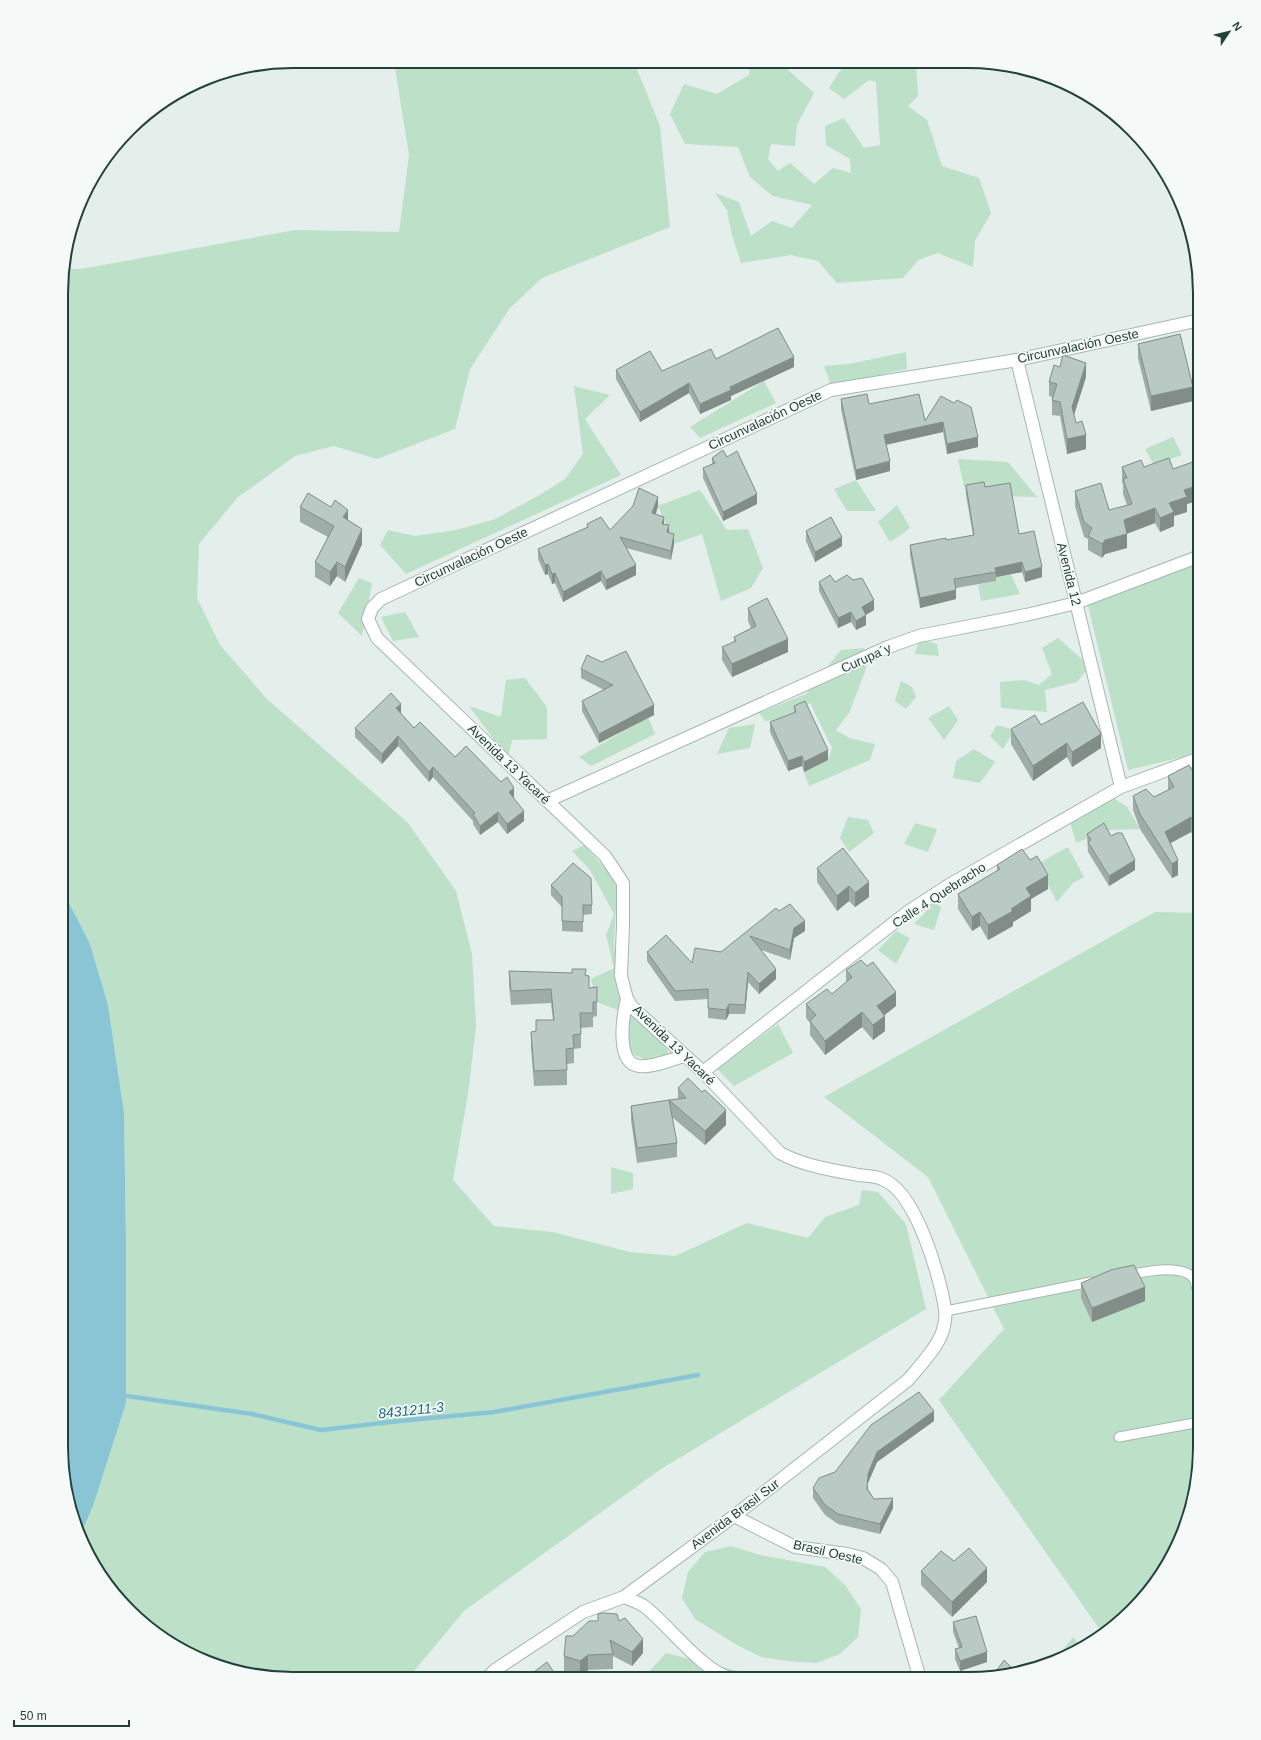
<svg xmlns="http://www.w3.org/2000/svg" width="1261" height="1740" viewBox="0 0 1261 1740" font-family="Helvetica,sans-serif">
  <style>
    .green { fill: #bce0c8 }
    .water { fill: #8ac5d5 }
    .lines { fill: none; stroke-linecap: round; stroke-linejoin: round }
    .stream { stroke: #8ac5d5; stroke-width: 4.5 }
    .service-casing { stroke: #a6b7b2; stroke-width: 11 }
    .minor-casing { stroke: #a6b7b2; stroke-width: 14 }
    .service { stroke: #fff; stroke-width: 9 }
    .minor { stroke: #fff; stroke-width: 12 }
    .wall { fill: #9fada8 }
    .shaded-wall { fill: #828d88 }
    .building { fill: #b9c9c3; stroke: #828d88 }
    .labels { text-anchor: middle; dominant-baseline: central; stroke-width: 3.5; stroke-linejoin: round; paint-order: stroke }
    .street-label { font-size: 13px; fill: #22413a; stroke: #f5faf8 }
    .water-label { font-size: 14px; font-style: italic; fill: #1a697f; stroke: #f5faf8 }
    .rim { fill: none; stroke: #22413a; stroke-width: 2 }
  </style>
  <rect width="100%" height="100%" fill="#e4eeea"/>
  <path class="green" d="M394,61L634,62L660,126L670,227L542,278L510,308L470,369L455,429L377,459L334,446L295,456L238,497L199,544L197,598L220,645L267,699L408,823L456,891L472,954L476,1027L468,1094L453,1180L494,1226L552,1232L630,1252L675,1256L747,1223L808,1238L825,1217L859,1205L862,1190L878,1192L906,1224L926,1309L661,1469L464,1611L409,1677H263L218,1667L164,1640L118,1600L85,1549L80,1536L93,1506L126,1403V1243L124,1113L108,1005L90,944L62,889L63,269H81L296,230L399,232L409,155Z
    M750,62H779L814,93L797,125L795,146L771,144L768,159L778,171L790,163L814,184L833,168L851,173L850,159L826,145L825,126L844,118L864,148L880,145L876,82L869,80L844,99L829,88L845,63H916L918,96L908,106L927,120L942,166L979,178L991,213L975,241L973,267L938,253L918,260L903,278L837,283L818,261L791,255L741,263L732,235L727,210L715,193L739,202L751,236L772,221L792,228L812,205L773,196L750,177L738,147L685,144L670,114L684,84L717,94L749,75Z
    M906,352L907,369L831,385L824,366L849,364Z
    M764,381L776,403L700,438L690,427Z
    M574,386L610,395L585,419L621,475L406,574L380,545L388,530L415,536L456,530L493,520L538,496L565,479L583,454Z
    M1200,415V457H1199L1193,417Z
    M1173,437L1182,455L1154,465L1145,449Z
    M958,459L1008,462L1037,497L966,495Z
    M856,480L876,511H847L834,489Z
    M700,490L727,530L748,529L763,568L751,588L721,601L702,534L674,544L658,506Z
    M897,505L910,528L890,542L878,522Z
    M1200,560V753L1128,770L1087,602Z
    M1002,569L1011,574L1020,594L981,601L978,585L995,581L994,570Z
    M359,578L372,583L362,636L338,613Z
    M405,612L419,637L393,641L381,617Z
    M1058,638L1090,666L1077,682L1045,690L1047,712L1001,708L1000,682L1024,680L1039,685L1052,674L1042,648Z
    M919,639L937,644L939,656L915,654Z
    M864,648L866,669L849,713L836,730L849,738L875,744L870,760L809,786L804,772L828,760L832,748L810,703C792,717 789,719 765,721L759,713L806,694L841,650Z
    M525,678L547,707V739L512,740L508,759L469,706L501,717L506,680Z
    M901,681L912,687L916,697L906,709L895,701Z
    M949,706L958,720L944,740L928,718Z
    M648,717L655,734L591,766L579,757Z
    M755,724L750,748L717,754L729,728Z
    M997,725L1015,730L1003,749L990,736Z
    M974,749L995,762L980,783L953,778L956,761Z
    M1112,797L1127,807L1140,829L1107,830L1076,843L1068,815Z
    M848,817L868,820L874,833L849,852L840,838Z
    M915,823L937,829L928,852L904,844Z
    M584,845L608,872L617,888L614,944L619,992L668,1051L667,1069L625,1051L620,1011L597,1002L591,979L614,968L606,935L614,914L590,870L572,851Z
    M1068,847L1084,877L1073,883L1057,902L1037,864Z
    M936,901L941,908L934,930L914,924Z
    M1155,912L1200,913L1199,1462L1188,1522L1161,1576L1121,1622L1103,1634L939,1400L1004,1329L928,1177L824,1097Z
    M896,931L910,938L896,964L878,950Z
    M778,1024L793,1053L734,1086L717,1069Z
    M611,1167L633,1173V1189L611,1194Z
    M731,1546L760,1555L825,1567L845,1585L861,1609L858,1637L840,1654L816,1663L788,1661L761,1657L737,1645L695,1619L682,1598L688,1572L705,1552Z
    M1073,1637L1081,1648L1070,1655L1057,1660L1056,1659Z
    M666,1653L765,1678H643Z"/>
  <path class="water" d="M62,889L90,944L108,1005L124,1113L126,1243V1403L93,1506L80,1536L69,1507L61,1447Z"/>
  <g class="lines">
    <path class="stream" d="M127,1396L252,1414L321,1430L399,1421L494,1412L698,1375"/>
    <defs>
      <path id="service" d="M1127,1275C1143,1272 1187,1262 1195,1281C1197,1287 1198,1296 1200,1302
        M946,1311L1091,1282
        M1119,1437L1200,1422"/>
      <path id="minor" d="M1017,360L1121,787
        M547,801L888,647L919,636L1026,615L1076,603L1200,556
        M627,999C623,1015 615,1063 639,1066C653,1068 671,1059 685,1056
        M703,1072L909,911L949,885L1121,787L1200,758
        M734,1516L795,1547L847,1554L863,1558L881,1569L892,1582L920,1679
        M624,1597C631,1600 638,1602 644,1606C668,1624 703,1672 731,1678
        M487,1678L495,1670L583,1612L624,1597L734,1516L908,1380C918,1368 937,1348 942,1333C944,1327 946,1316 945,1309C940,1277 916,1191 882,1179C875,1176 866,1176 858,1175C832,1170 804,1166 780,1153L703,1072L632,1007L627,999L621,976L623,925V883L605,856L377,638L368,619L372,608L381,599L831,390L1017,360L1200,320"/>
    </defs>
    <use href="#service" class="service-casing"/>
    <use href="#minor" class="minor-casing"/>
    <use href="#service" class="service"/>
    <use href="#minor" class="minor"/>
  </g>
  <path class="wall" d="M1138,344L1193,401L1151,411L1138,358Z
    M716,359L794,367L731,396V400L700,414L689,393L640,422L616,379V370L662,371Z
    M1086,377L1074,415L1076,423L1086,449L1067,454L1060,416L1052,415V397L1049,396V382Z
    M941,396L978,447L947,454L943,432L886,445L890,471L856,480L841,409V399L869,404L925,421Z
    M727,457L757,504L723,521L703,478V468L712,464V458Z
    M1200,466V500L1187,504V512L1174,516V526L1160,532L1155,523L1127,533V548L1105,554L1102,558L1088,550V539L1084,537L1075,506V491L1109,510L1127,505L1123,494V484L1122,482V467H1144L1173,469Z
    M966,485L985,487L1019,534L1042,577L1025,582L1022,572L996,577V581L956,588V599L920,608L910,555V545L946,540L973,535L966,495Z
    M658,506L656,514L664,524L669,533L674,544L671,560L626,548L636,575L606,590L601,581L563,602L555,583L552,584L548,574L545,575L538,559V549L587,528V524L610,530Z
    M300,507L348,520L362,544L345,582L337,576L330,586L315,577V562L328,537L300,522Z
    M806,531L842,546L815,562L806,541Z
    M819,582H835L874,610L866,615V625L856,630L851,622L838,628L819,591Z
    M748,608L788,652L732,677L722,660V647L734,642V637L751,628L748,621Z
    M581,669L654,705V715L599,743L582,711V701L604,690L581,678Z
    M794,706L828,760L804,772L802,766L788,771L770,732V722L794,713Z
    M401,714L414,728L455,757L514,797L513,798L524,821L507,834L498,822L480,835L473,824V821L433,777L429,782L398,746L382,764L355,737V728Z
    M1041,725L1101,748L1072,767L1067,757L1033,781L1011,744V729Z
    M1200,766V848L1191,832L1171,843L1178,875L1172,878L1140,829L1133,810V796L1154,797L1168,790V776L1192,770Z
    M1087,834L1111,836L1135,870L1109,886L1088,852Z
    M997,865L1048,889L1031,899V911L1013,922V926L988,940L980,926L972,931L958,909V894L997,871Z
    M817,868L869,897L855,907L849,901L837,911L817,882Z
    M551,885L592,905V914L583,915V932L562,931V907L551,895Z
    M779,911L805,931L794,938L790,960L761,950L776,979L759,994L748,982L745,1014H729L726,1020L708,1018V999L675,1001L647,961V952L692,963L721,952Z
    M846,970L896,1006L884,1015L885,1031L873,1040L862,1027L825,1055L810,1035V1023L806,1018V1004L832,994L846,982Z
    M509,971L586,975L589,988L597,1002V1016L593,1017V1027L581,1028V1048L574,1049V1063L567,1064V1085L534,1086L531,1047V1032L536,1031L553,1020L551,1003L511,1005L509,986Z
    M678,1088L726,1125L705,1145L672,1117L677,1143V1157L637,1163L631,1120V1106L669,1102V1100L678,1099Z
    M1081,1283L1145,1301L1092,1322L1081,1298Z
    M934,1421L877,1462L868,1483V1489L874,1499L893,1508L880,1534L838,1524L825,1515L813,1498V1488L835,1472Z
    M954,1561L987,1582L952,1617L921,1585V1571Z
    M619,1621L643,1653L632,1666L613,1656V1669L588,1670L580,1676L564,1671V1656L573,1636Z
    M953,1622L987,1662L960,1671L955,1659V1649L959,1648L953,1632Z"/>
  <path class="shaded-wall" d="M794,357V367L731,396V400L700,414V404L730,387Z
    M1086,363V377L1072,421V407Z
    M689,383V393L640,422V412Z
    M1193,387V401L1151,411V396Z
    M943,422V432L884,445V435Z
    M1086,435V449L1067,454V439Z
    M978,437V447L947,454V444Z
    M890,461V471L856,480V470Z
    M1200,485V500L1187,504V512L1174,516V526L1160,532V518L1169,503L1184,490Z
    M757,494V504L723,521V512Z
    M658,497V506L652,523V513Z
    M1155,508V523L1124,535V520Z
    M348,510V524L343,517Z
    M664,517V526L662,524Z
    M669,525V535L667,532Z
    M362,529V544L345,582V567Z
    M674,534V544L671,560V551Z
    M1127,534V548L1105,554L1102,558V544L1105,540Z
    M842,537V546L815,562V552Z
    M337,562V576L330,586V572Z
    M1022,562V572L996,577L995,568Z
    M548,564V574L545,575V565Z
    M636,565V575L606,590V580Z
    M1042,567V577L1025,582V572Z
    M601,571V581L563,602V592Z
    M555,573V583L552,584V574Z
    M956,590V599L920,608V598Z
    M874,600V610L862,617V607Z
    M851,612V622L838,628V618Z
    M866,615V625L856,630V621Z
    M788,639V652L732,677V664Z
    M401,704V714L396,708Z
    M654,705V715L599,743V734Z
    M1101,734V748L1072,767V752Z
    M398,736V746L382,764V754Z
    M1067,743V757L1033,781V766Z
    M828,750V760L804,772V762Z
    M802,756V766L788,771V761Z
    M433,767V777L429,782V772Z
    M514,788V797L509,802V792Z
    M524,811V821L507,834V824Z
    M498,812V822L480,835V826Z
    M1191,817V832L1165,846V832Z
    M1135,860V870L1109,886V876Z
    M1178,860V875L1172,878V864Z
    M1048,875V889L1031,899V911L1013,922V926L988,940V925L1026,888Z
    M869,882V897L855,907V893Z
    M849,886V901L837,911V896Z
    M980,912V926L972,931V917Z
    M805,921V931L794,938L790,960V950L794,928Z
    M776,969V979L759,994V984Z
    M748,972V982L745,1014V1005Z
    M896,992V1006L877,1021V1006Z
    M729,1004V1014L726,1020V1010Z
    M862,1012V1027L825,1055V1041Z
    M885,1016V1031L873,1040V1025Z
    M726,1110V1125L705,1145V1131Z
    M1145,1287V1301L1092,1322V1308Z
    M934,1411V1421L877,1462L868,1483L867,1499L868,1474L877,1452Z
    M893,1498V1508L880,1534V1524Z
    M987,1568V1582L952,1617V1602Z
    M643,1639V1653L632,1666V1652Z
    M987,1652V1662L960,1671V1661Z
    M588,1655V1670L580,1676V1661Z"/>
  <path class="building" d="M778,328L794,357L730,387L731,390L700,404L689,383L640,412L616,370L650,351L662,371L711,349L716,359Z
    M1180,334L1193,387L1151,396L1138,344Z
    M1063,355L1086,363L1072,407L1076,423L1082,421L1086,435L1067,439L1060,402L1052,400L1057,384L1049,382L1054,365L1060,367Z
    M867,394L869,404L919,394L925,421L941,396L954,403L957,400L971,407L978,437L947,444L943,422L884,435L890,461L856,470L841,399Z
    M723,450L727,457L737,451L757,494L723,512L703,468L715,463L712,458Z
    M1169,458L1173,469L1198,460L1200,466V485L1184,490L1187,497L1169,503L1174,512L1160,518L1155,508L1124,520L1127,534L1105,540L1102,544L1088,536L1092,528L1084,522L1075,491L1101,483L1109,510L1132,504L1123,479L1127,478L1122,467L1141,460L1144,467Z
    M984,482L985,487L1010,483L1019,534L1034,531L1042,567L1025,572L1022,562L995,568L996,572L954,579L956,590L920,598L910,545L946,538V540L974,535L966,485Z
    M639,488L658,497L652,513L664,517L662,524L669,525L667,532L674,534L671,551L620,537L636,565L606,580L601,571L563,592L555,573L552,574L548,564L545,565L538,549L588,527L587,524L601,517L610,530L633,506Z
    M308,493L331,507L335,500L348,510L343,517L362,529L345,567L337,562L330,572L315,562L334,526L300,507Z
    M831,517L842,537L815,552L806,531Z
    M830,575L835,582L847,575L853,580L862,578L874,600L862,607L866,615L856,621L851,612L838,618L819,582Z
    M767,598L788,639L732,664L722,647L736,641L734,637L756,626L748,608Z
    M626,651L654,705L599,734L582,701L613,685L581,669L587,655L602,662Z
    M391,693L401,704L396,708L414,728L420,722L455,757L466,746L501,782L507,777L514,788L509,792L524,811L507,824L498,812L480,826L473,814L475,813L433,767L429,772L398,736L382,754L355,728Z
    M805,701L828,750L804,762L802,756L788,761L770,722L796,712L794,706Z
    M1083,702L1101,734L1072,752L1067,743L1033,766L1011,729L1035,715L1041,725Z
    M1189,765L1192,770L1200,766V834L1191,817L1165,832L1178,860L1172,864L1140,814L1133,796L1146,789L1154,797L1174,787L1168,776Z
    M1104,823L1111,836L1117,833H1122L1135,860L1109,876L1088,842L1091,840L1087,834Z
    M843,848L869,882L855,893L849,886L837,896L817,868Z
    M1022,849L1030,860L1037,856L1048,875L1026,888L1031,896L1011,909L1013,911L988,925L980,912L972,917L958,894L1000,869L997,865Z
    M573,863L591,878L592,905H583V922L562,921V897L551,885Z
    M790,904L805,921L794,928L790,950L750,936L776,969L759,984L748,972L745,1005L729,1004L726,1010L708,1008V989L675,991L647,952L666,935L692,963L695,948L721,952L776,908L779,911Z
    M861,960L867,966L873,962L896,992L877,1006L885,1016L873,1025L862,1012L825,1041L810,1021L816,1015L806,1004L827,989L832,994L852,977L846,970Z
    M572,969H586L585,975L589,976V988L597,987V1002H593V1013H580L581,1034L573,1035L574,1048L566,1049L567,1070L534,1071L531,1032L536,1031V1020H554L551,989L511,991L509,971L572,973Z
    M688,1078L702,1092L705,1090L726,1110L705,1131L669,1100L686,1098L678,1088Z
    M669,1100L677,1143L637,1148L631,1106Z
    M1134,1265L1145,1287L1092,1308L1081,1283L1111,1270Z
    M919,1392L934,1411L877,1452L868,1474L867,1489L874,1499L893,1498L880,1524L838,1514L825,1505L813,1488L819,1478L835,1472L871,1425Z
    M969,1548L987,1568L952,1602L921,1571L941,1551L954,1561Z
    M603,1613L617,1614L619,1621L625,1618L643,1639L632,1652L610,1640L613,1654L588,1655L580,1661L564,1656L566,1636H573L589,1621H598V1614Z
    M976,1616L987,1652L960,1661L955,1649L962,1647L953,1622Z
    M1004,1660L1017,1673L1013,1674L992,1677Z
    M547,1662L558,1678H526Z"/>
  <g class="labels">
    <g class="street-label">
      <text transform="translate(1078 346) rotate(-12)">Circunvalación Oeste</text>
      <text transform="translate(765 420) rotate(-25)">Circunvalación Oeste</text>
      <text transform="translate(471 557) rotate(-25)">Circunvalación Oeste</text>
      <text transform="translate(1069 574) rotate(76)">Avenida 12</text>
      <text transform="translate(866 658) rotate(-24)">Curupa´y</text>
      <text transform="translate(509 764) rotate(44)">Avenida 13 Yacaré</text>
      <text transform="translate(939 895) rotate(-33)">Calle 4 Quebracho</text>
      <text transform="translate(674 1045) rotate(44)">Avenida 13 Yacaré</text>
      <text transform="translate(735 1514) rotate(-37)">Avenida Brasil Sur</text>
      <text transform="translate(828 1552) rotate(13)">Brasil Oeste</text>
    </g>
    <g class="water-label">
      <text transform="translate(411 1410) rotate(-6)">8431211-3</text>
    </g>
  </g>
  <path d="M0 0H1261V1740H0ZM293 68H968A225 225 0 0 1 1193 293V1447A225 225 0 0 1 968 1672H293A225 225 0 0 1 68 1447V293A225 225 0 0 1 293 68Z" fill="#f5faf8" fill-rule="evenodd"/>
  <path class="rim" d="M293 68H968A225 225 0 0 1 1193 293V1447A225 225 0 0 1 968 1672H293A225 225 0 0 1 68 1447V293A225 225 0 0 1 293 68Z"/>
  <g transform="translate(1229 32) rotate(55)" stroke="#f5faf8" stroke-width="3" paint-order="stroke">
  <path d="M0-3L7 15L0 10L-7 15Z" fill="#22413a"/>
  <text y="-6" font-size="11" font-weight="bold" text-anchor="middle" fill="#22413a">N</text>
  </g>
  <path d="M14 1720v6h115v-6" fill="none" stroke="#22413a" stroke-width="2"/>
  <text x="20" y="1720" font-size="12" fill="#22413a" stroke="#f5faf8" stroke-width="3" paint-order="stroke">50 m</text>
</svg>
